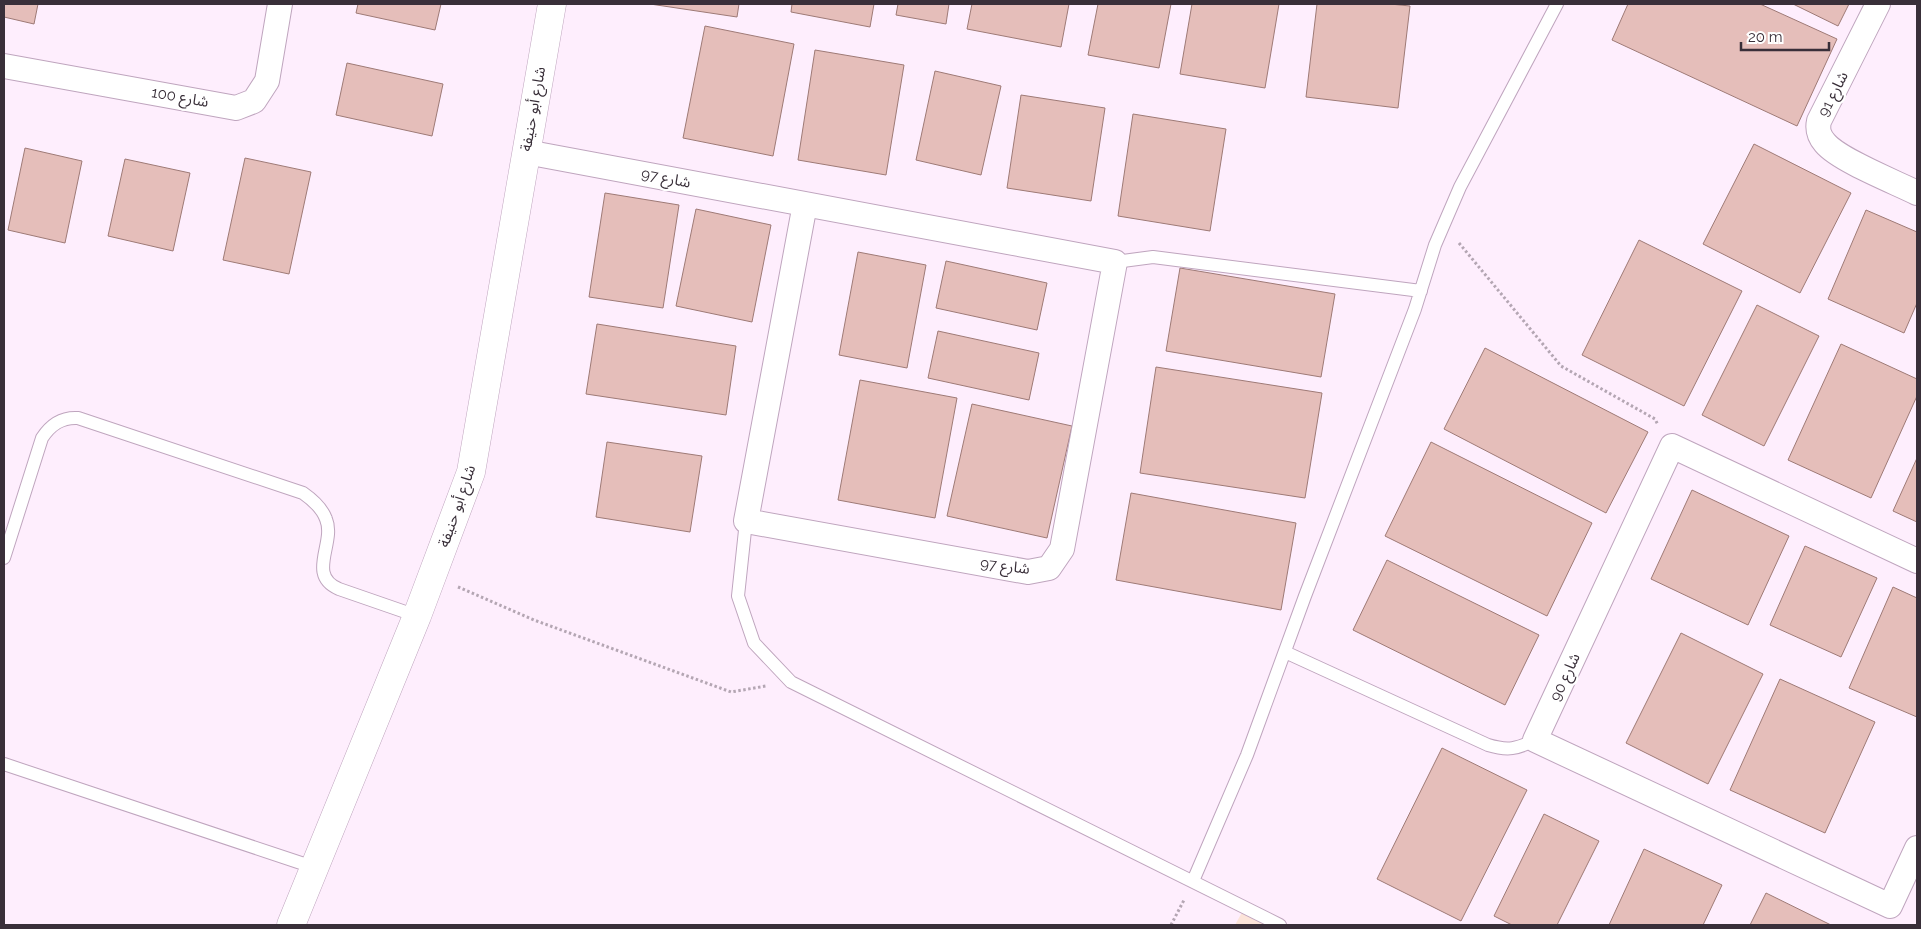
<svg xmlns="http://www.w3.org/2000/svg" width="1921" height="929" viewBox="0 0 1921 929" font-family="Raleway,'Noto Sans Arabic',sans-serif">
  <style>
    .education { fill: #fce4d9 }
    .building { fill: #e5beba; stroke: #9e7a76 }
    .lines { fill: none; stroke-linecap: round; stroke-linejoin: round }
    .service-casing { stroke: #bfa5be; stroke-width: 14 }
    .minor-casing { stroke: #bfa5be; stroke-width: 26 }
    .tertiary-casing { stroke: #bfa5be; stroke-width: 29 }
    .path { stroke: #b4a6b3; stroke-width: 3; stroke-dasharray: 2.5 2.5; stroke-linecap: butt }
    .service { stroke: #fff; stroke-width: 12 }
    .minor { stroke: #fff; stroke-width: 24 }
    .tertiary { stroke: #fff; stroke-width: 28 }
    .labels { text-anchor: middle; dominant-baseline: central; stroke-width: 4.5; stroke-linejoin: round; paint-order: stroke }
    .street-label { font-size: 15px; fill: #392f39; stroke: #fff }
  </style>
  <rect width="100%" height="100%" fill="#feeefd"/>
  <path class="education" d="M1245,907L1277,925H1235Z"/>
  <path class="building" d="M4,4H38L34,24L4,17Z
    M358,4H441L435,30L356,13Z
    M650,4H739L737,17Z
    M792,4H874L870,27L791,12Z
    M898,4H949L946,24L896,15Z
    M972,4H1069L1061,47L967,29Z
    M1098,4H1171L1159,68L1088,55Z
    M1192,4H1279L1265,88L1180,74Z
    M1317,4H1390L1410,6L1398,108L1306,97Z
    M1628,4H1760L1837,39L1797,126L1612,40Z
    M1793,4H1849L1838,26Z
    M705,26L794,44L773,156L683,138Z
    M815,50L904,65L886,175L798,160Z
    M347,63L443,84L432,136L336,115Z
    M935,71L1001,86L981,175L916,160Z
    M1021,95L1105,108L1091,201L1007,188Z
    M1133,114L1226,129L1210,231L1118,216Z
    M1754,144L1851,193L1800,293L1703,244Z
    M25,148L82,161L65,243L8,230Z
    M245,158L311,172L289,274L223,260Z
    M125,159L190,173L173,251L108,236Z
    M605,193L679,205L663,308L589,297Z
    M696,209L771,225L752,322L676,306Z
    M1866,210L1917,232V303L1904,333L1828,299Z
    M1639,240L1742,291L1684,406L1582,355Z
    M858,252L926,265L907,368L839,355Z
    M946,261L1047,283L1037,330L936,308Z
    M1180,268L1335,294L1321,377L1166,351Z
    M1757,305L1819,336L1764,446L1702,415Z
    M597,324L736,346L726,415L586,394Z
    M938,331L1039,353L1029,400L928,378Z
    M1841,344L1917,379V396L1871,498L1788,460Z
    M1485,348L1648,432L1606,513L1444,429Z
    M1156,367L1322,393L1305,498L1140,473Z
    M860,380L957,398L935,518L838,500Z
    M972,404L1072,426L1047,538L947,516Z
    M607,442L702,456L690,532L596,517Z
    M1431,442L1592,523L1547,616L1385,536Z
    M1917,458V522L1893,511Z
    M1692,490L1789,536L1748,625L1651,579Z
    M1131,493L1296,523L1281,610L1116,580Z
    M1805,546L1877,578L1841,657L1770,625Z
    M1387,560L1539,635L1505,705L1353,630Z
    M1893,587L1917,598V717L1849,688Z
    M1681,633L1763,674L1708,784L1626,743Z
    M1780,679L1875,722L1825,833L1730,790Z
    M1442,748L1527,790L1461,921L1377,879Z
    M1544,814L1599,841L1557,925H1512L1494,916Z
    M1644,849L1722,885L1703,925H1609Z
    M1766,893L1831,925H1750Z"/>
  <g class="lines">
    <defs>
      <path id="service" d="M1115,262L1153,257L1421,291
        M746,521L738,596L754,643L791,682L1280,925
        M4,558L42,438C51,424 62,417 78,418L303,493C313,500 322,508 326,519C336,543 306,575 339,589L417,616
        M1285,652L1488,745C1508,751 1517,749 1535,740
        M4,764L313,867
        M1193,881L1247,755L1305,596L1415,309L1435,245L1460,187L1557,4"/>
      <path id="minor" d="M1878,4L1819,121C1817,130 1819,136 1825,143C1839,160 1895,182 1917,193
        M4,66L236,108L254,101L267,81L280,4
        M526,152L1115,262L1062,549L1049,568L1028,572L746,521L805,204
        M1917,561L1672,446L1535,740L1890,906L1917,848"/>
      <path id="tertiary" d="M291,925L417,616L471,472L552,4"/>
    </defs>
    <use href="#service" class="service-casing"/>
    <use href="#minor" class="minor-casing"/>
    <use href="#tertiary" class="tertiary-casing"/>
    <path class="path" d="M1459,243L1561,366L1655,419L1658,425
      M458,587L534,620L731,692L766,686
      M1171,925L1184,900"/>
    <use href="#service" class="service"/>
    <use href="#minor" class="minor"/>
    <use href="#tertiary" class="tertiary"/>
  </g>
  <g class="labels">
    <g class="street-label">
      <text transform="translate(1833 94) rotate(-63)">شارع 91</text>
      <text transform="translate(180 97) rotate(10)">شارع 100</text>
      <text transform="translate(533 109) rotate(-80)">شارع أبو حنيفة</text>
      <text transform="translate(666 178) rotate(11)">شارع 97</text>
      <text transform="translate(457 506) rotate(-71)">شارع أبو حنيفة</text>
      <text transform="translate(1005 566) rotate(7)">شارع 97</text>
      <text transform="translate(1565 677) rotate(-65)">شارع 90</text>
    </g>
  </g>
  <rect width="1921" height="929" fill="none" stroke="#392f39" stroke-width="10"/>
  <path d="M1741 42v8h88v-8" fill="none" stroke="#392f39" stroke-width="2.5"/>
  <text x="1748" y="42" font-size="15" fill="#392f39" stroke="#ffffff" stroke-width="4" paint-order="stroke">20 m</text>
</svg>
